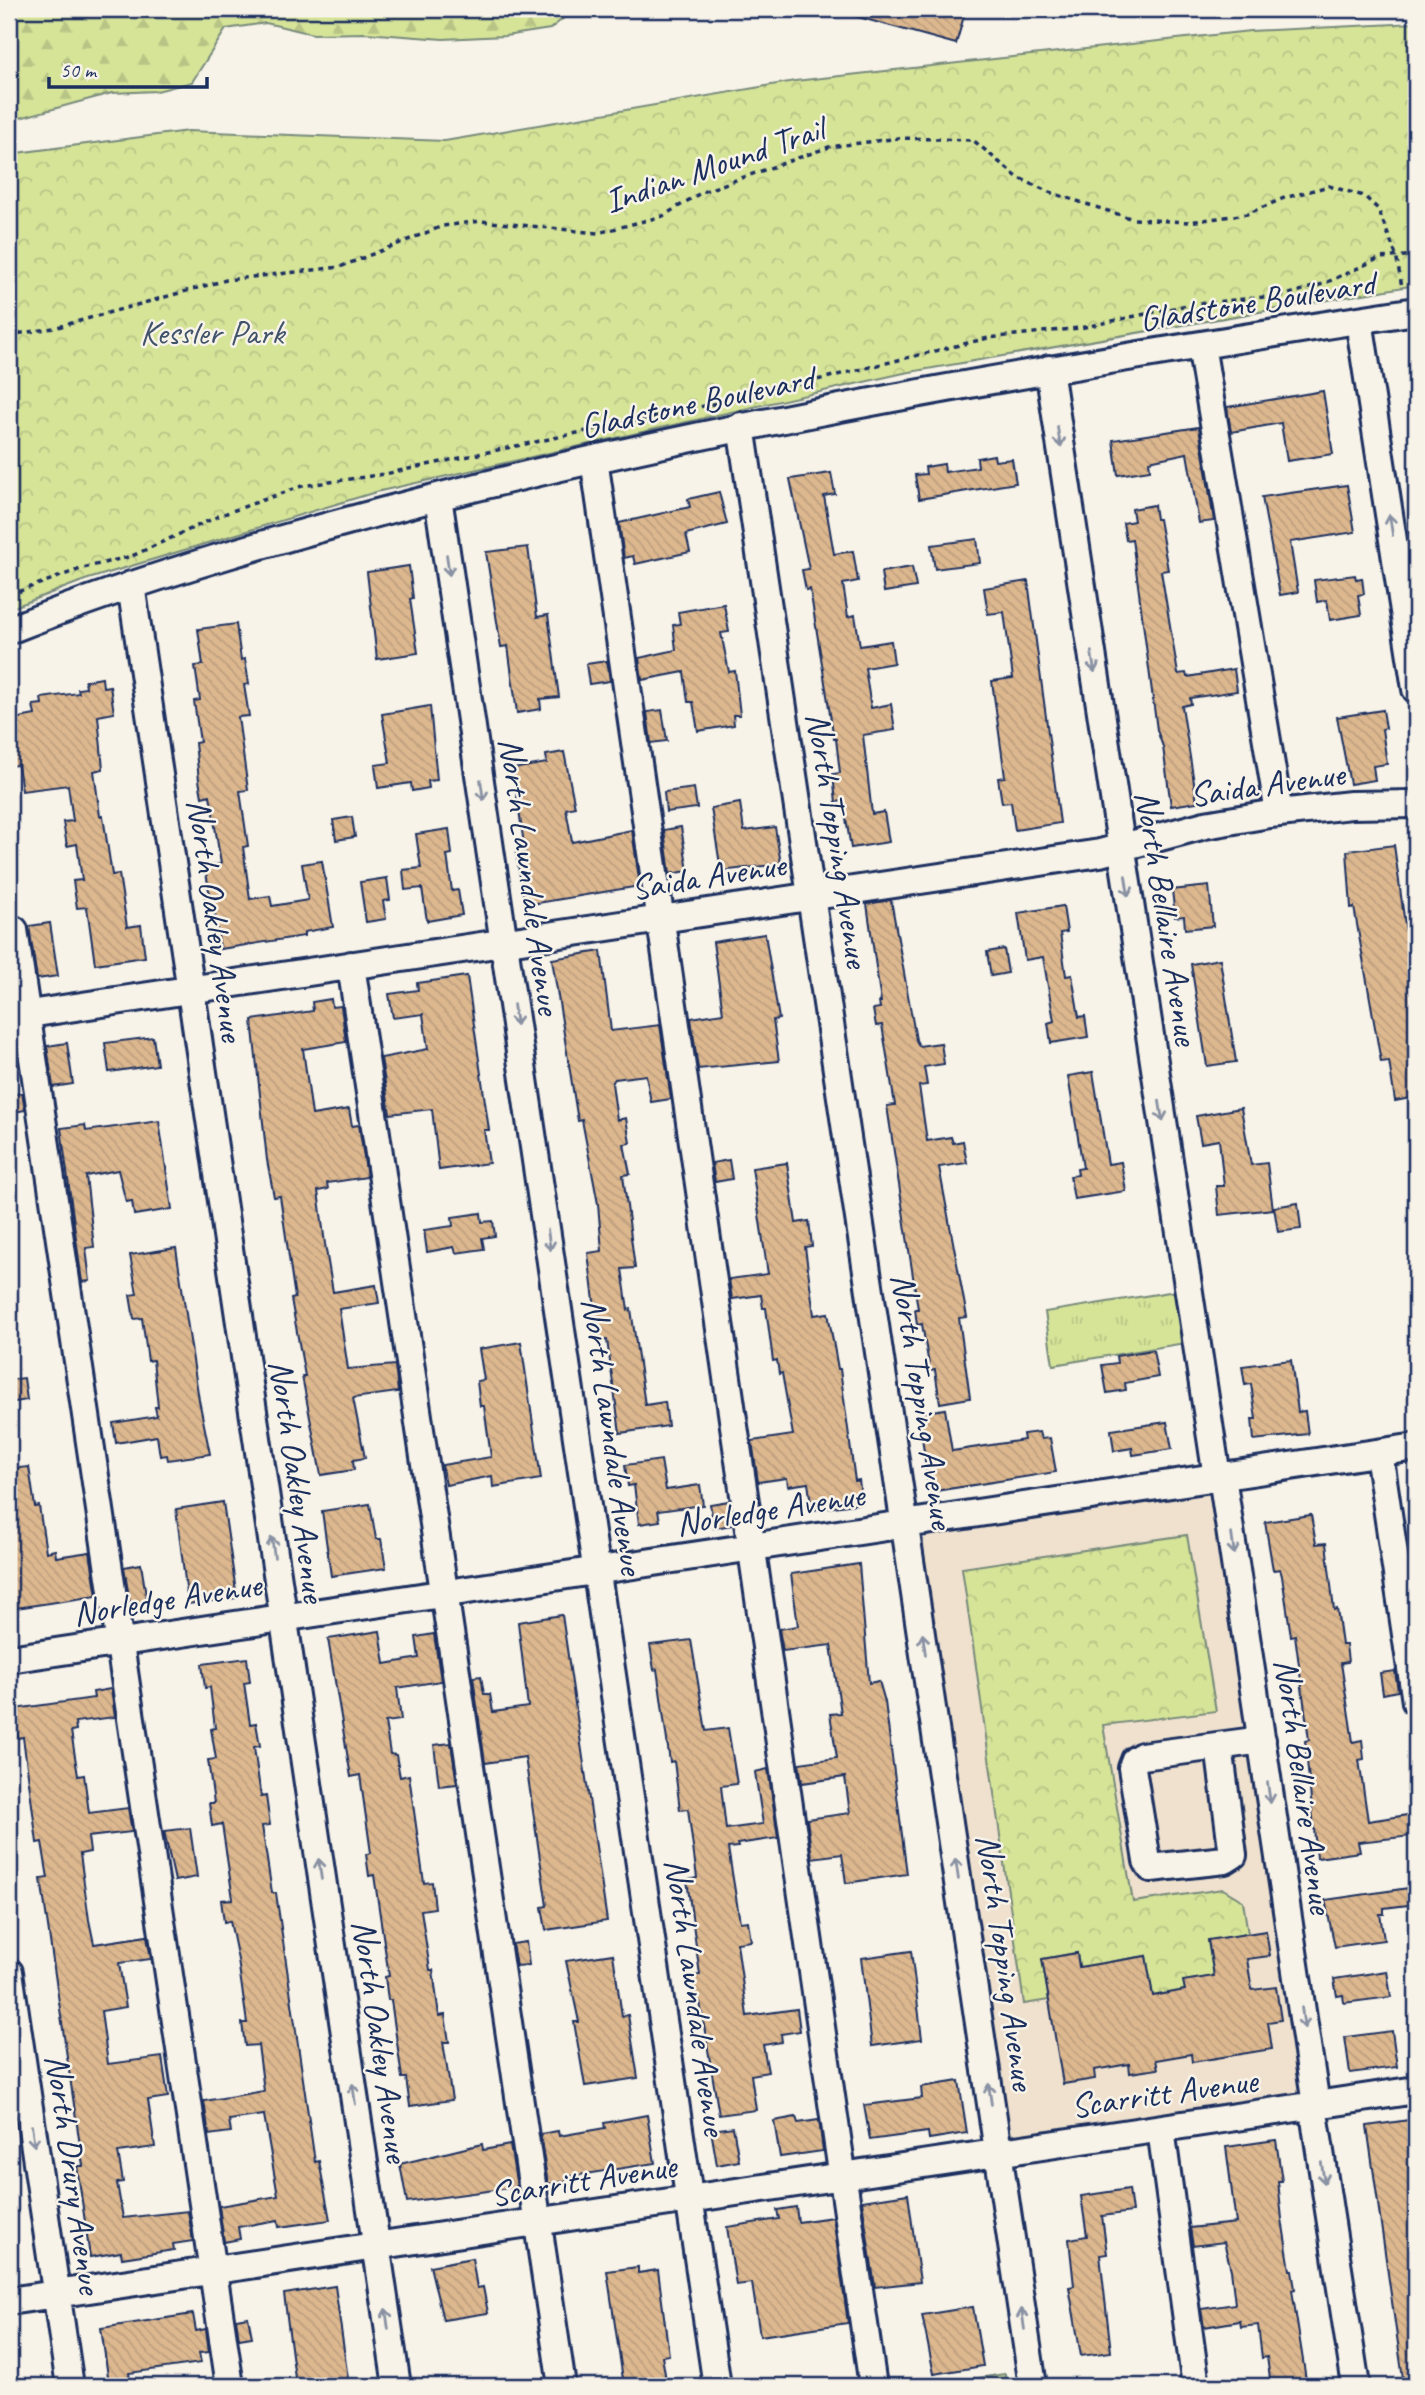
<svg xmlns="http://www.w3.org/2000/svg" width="1425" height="2395" viewBox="0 0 1425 2395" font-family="Caveat,sans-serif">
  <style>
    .built { fill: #efe1cd }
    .grass { fill: url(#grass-tufts); stroke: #788a7b; stroke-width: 2 }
    .forest { fill: url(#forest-firs); stroke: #788a7b; stroke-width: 2 }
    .park { fill: url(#park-crowns); stroke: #788a7b; stroke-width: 2 }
    .garden { fill: url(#garden-dots); stroke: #788a7b; stroke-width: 2 }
    .building { fill: url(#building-back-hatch); stroke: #1b2f5e; stroke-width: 2 }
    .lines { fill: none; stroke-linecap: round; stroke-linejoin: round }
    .minor-casing { stroke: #1b2f5e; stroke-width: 32 }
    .path { stroke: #1b2f5e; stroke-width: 3.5; stroke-dasharray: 5 5; stroke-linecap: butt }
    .minor { stroke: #f7f3e8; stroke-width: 26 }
    .oneway { stroke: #8991a3 }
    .labels { text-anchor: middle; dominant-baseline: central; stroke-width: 5; stroke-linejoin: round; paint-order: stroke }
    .street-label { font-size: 35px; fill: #1b2f5e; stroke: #f7f3e8 }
    .park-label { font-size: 35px; fill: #40536a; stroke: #f7f3e8 }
  </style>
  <defs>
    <pattern id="grass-tufts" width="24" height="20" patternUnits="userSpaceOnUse" patternTransform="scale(1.75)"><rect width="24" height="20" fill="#d6e498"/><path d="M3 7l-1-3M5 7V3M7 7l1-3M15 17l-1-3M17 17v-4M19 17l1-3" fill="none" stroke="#b7c485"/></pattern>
    <pattern id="forest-firs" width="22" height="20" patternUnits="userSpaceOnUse" patternTransform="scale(1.75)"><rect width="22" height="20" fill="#d6e498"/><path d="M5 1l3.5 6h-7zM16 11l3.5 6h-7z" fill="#b7c485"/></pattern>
    <pattern id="park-crowns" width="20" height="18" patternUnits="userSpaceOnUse" patternTransform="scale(1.75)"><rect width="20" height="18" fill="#d6e498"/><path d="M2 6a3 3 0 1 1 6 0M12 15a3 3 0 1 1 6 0" fill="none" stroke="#b7c485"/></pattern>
    <pattern id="garden-dots" width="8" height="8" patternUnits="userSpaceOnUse" patternTransform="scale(1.75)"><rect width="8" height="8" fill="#d6e498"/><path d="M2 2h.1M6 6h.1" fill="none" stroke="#b7c485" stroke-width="1.8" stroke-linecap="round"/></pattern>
    <pattern id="building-back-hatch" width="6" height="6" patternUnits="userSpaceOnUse" patternTransform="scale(1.75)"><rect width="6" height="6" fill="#ddb88f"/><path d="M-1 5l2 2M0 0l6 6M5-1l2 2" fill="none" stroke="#bd9e7e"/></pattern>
  </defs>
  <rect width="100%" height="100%" fill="#f7f3e8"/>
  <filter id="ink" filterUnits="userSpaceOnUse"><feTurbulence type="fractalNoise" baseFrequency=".0143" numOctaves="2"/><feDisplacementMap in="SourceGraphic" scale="14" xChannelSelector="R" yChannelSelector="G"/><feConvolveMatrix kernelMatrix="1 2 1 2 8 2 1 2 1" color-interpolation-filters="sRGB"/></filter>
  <g filter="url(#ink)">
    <path class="built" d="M1209,1493L1302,2094L1008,2138L921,1535Z"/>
    <path class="grass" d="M1176,1291L1185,1343L1053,1365L1045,1312Z"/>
    <path class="forest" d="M9,9H575L550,29L505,36L443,39L365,33L313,34L266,23L226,29L192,82L157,91L112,93L9,121Z"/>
    <path class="park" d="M1416,23V285L904,373L376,492L85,580L9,609V154L188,131L445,141L795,81L1250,31Z
      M1187,1535L1216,1711L1103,1725L1133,1902L1223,1889L1243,1901L1248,1934L1208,1941L1214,1976L1184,1981L1185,1990L1153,1996L1146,1956L1109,1962L1112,1985L1080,1971L1076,1953L1042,1959L1049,2000L1024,2004L962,1568Z"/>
    <path class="garden" d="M1005,2374L1006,2386H926Z"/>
    <path class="building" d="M847,9H966L956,44L847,14Z
      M1323,391L1333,454L1287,461L1281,423L1231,432L1227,407Z
      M1199,427L1214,521L1199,523L1187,453L1149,461L1150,470L1118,475L1113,440Z
      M994,455L995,461L1012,459L1016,483L919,499L915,475L926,474L925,467L944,464L945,472L978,467L977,458Z
      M831,473L835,494L824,496L834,554L853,551L858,581L843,584L848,617L855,615L860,646L891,641L894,663L865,668L871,708L891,704L895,730L863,735L872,814L884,812L889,842L851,848L843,801L836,802L833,774L840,773L836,739H834L810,589L806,590L802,570L809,569L790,479Z
      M1347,485L1355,532L1290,542L1298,592L1280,595L1262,497Z
      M719,492L727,524L686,534L690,552L635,564L633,556L624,558L619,523L690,507L688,499Z
      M1154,505L1156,519H1159L1168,570L1161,571L1178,674L1186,673L1187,677L1234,669L1237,691L1190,698L1191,704L1182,706L1197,802L1171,806L1163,747L1157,730L1132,539L1126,540L1123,523L1134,521L1132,509Z
      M977,539L980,563L935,569L931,545Z
      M528,547L537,617L548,615L559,697L540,699L541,709L517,713L508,646L501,647L486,552Z
      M409,566L413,598L410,599L418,653L377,659L367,572Z
      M912,567L916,587L884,592L881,572Z
      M1355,575L1356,579L1362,578L1364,594L1358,595L1361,615L1330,620L1327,600L1317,602L1314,580Z
      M1028,581L1060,823L1015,830L1011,802L1002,803L998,778L1005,777L992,681L1013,678L1004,612L988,614L984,588Z
      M724,604L729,632L721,633L729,672L735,671L740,715H733L734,725L698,731L693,702H688L684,672L642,680L639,658L676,650L673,625L680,624L678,612Z
      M236,624L241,660L245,659L249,684L244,685L249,716L238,717L248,790L240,791L248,846L243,847L250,899L270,896L272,906L308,900L302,864L322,861L333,927L304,932V936L220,949L215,914L207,916L205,897H210L205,866L221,864L210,795L202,797L199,780L195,743L200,742L194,701L200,700L195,666L203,665L198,629Z
      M607,661L610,681L589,684L586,664Z
      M102,678L103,687L110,686L114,713L98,716L103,769L94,771L100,816H103L112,875L119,874L127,927L141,925L145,957L95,964L87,907L77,908L73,881L82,880L77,844L67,846L63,822L73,821L68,785L22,791L18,765L9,766V720L35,715L33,705L42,704L41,698L79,693L78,689L86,688L85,681Z
      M430,706L437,780L428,781L429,788L412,791L411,783L378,788L375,765L390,763L382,714Z
      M662,710L667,741L651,743L647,712Z
      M1383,710L1386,728L1382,729L1387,764L1373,766L1375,780L1350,784L1337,717Z
      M564,752L575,807L566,809L572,842L632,830L640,886L525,905L516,853L525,851L513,769L547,763L546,755Z
      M694,788L697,808L666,812L664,792Z
      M740,803L744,831L775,827L781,864L721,871L711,808Z
      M352,817L355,837L336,840L333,820Z
      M681,827L688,871L670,874L664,830Z
      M449,829L452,854L447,855L452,891L458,890L462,915L427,921L422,888L405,890L403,870L421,868L416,834Z
      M1394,845L1410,961L1413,960L1416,982V1097L1395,1101L1389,1061L1381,1062L1354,907L1351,908L1347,851Z
      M387,878L390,900L383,901L386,919L366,922L360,882Z
      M1209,886L1213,926L1185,929L1184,916L1175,917L1172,890Z
      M891,900L916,1040L919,1046L941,1043L944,1064L924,1067L927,1085L919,1086L927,1141L951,1137L953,1143L963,1141L967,1163L939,1167L967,1317L959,1318L970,1398L940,1403L935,1370L930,1371L922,1324L917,1325L915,1309H918L887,1106L895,1105L882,1025L876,1026L873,1009L880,1008L879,1002H881L867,904Z
      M1063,906L1067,932L1060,933L1066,976L1072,975L1079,1017L1085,1016L1088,1037L1051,1043L1048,1023L1054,1021L1043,957L1025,960L1018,913Z
      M50,923L58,976L37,979L29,926Z
      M765,934L779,1019L773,1020L779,1061L698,1069L691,1018L723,1013L713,942Z
      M1004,949L1008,973L991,976L987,952Z
      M601,951L611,1031L660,1025L671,1099L651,1102L646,1075L615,1079L612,1083L617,1120L626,1118L630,1143L624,1144L630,1174L623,1175L635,1268L622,1269L628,1310L631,1309L645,1405L665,1402L668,1426L620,1433L607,1340L599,1341L588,1253L602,1251L598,1204L582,1120L578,1121L552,959Z
      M1220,959L1236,1062L1207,1066L1191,964Z
      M467,976L489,1130H484L489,1163L439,1170L432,1109L390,1114L381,1058L428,1049L423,1014L393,1018L389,994L418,990L417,983Z
      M331,999L332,1007L341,1006L346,1042L303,1049L312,1115L349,1109L352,1126L359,1125L367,1177L327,1183L328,1189L318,1191L325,1244L333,1292L376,1285L379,1303L339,1309L348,1369L395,1365L398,1392L353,1398L365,1458L353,1460L354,1470L321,1475L302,1376H305L291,1299L295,1298L280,1196L274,1197L267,1160L252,1020L313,1011L312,1002Z
      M153,1037L157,1065L109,1072L105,1043Z
      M67,1043L73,1084L53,1087L47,1046Z
      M1093,1072L1108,1164L1121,1162L1126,1191L1074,1199L1070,1176L1078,1175L1077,1169L1083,1168L1068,1076Z
      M22,1093L25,1110L9,1113V1095Z
      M1241,1108L1251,1165L1267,1163L1273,1209L1219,1215L1216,1186H1224L1219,1140L1201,1143L1196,1116Z
      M159,1121L172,1209L134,1215L132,1201L126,1202L118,1170L86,1176L94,1247L86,1248L90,1281L82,1282L61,1128L85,1125L86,1131Z
      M729,1160L732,1179L715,1182L712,1163Z
      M787,1163L796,1223L809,1221L812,1246L805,1247L814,1315L828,1313L838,1369H840L855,1481L859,1480L862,1503L812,1510L808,1483L788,1486L787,1478L758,1482L752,1441L793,1435L782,1373L779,1374L777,1360L773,1361L766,1308H763L761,1295L732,1299L729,1279L768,1274L752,1168Z
      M1298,1203L1301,1229L1278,1232L1274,1207Z
      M481,1213L482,1222L493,1221L495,1236L482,1238L484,1249L456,1253L454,1247L427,1252L424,1230L453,1226L452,1217Z
      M176,1248L199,1400L210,1454L168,1460L167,1455L160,1456L157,1436L116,1443L113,1423L157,1416L155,1407H158L153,1360L148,1361L142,1318L134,1319L130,1295L137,1294L130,1255Z
      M521,1342L541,1479L493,1487L492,1476L446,1485L442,1465L491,1457L484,1406H480L477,1381L484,1380L479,1349Z
      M1153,1350L1158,1377L1125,1383L1126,1390L1107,1393L1102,1365L1117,1363L1116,1356Z
      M1291,1360L1298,1412L1305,1411L1308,1434L1254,1440L1252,1419H1256L1251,1384L1245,1385L1242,1366Z
      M24,1378L27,1400L9,1403V1380Z
      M945,1409L952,1451L1024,1440L1023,1434L1039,1432L1041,1439L1050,1438L1056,1472L929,1492L919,1413Z
      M1167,1422L1172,1449L1133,1455L1132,1448L1114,1451L1111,1430Z
      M661,1460L666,1490L700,1485L703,1505L658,1511L660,1521L639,1524L634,1485L628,1486L625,1465Z
      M29,1467L35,1507L39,1506L46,1552L55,1550L56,1557L90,1552L97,1596L9,1609V1469Z
      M729,1501L732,1525L714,1528L710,1504Z
      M223,1502L237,1598L188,1604L176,1509Z
      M370,1504L376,1539H381L386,1568L331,1576L322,1511Z
      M1311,1515L1316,1544L1326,1543L1334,1610L1337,1609L1342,1645H1346L1348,1662L1341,1663L1353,1742L1362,1740L1364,1759L1359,1760L1368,1821L1408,1815L1412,1836L1358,1842L1360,1852L1317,1858L1305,1741L1309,1740L1295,1635L1291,1636L1282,1576L1280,1569L1273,1570L1265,1522Z
      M141,1564L148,1608L131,1610L124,1567Z
      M859,1564L869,1683L879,1681L885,1702L907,1874L846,1883L842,1854L812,1858L807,1819L850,1813L845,1777L802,1783L799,1763L837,1758L830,1714L841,1713L831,1645L783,1651L779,1629L798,1626L791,1574Z
      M562,1615L607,1921L546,1930L542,1907L547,1906L525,1757L485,1763L473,1677L481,1676L484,1694H490L493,1712L528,1707L518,1622Z
      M380,1631L385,1664L419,1658L416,1637L434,1634L441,1681L397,1688L401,1720L385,1722L390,1754L396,1755L400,1777L409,1775L424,1883L432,1882L435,1908L421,1910L430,1970H433L439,2016L445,2015L449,2042H443L452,2100L410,2106L406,2078H402L391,2000H388L385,1977L389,1976L374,1875L369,1876L366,1854L371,1853L360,1775L351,1777L328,1639Z
      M691,1640L706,1731L728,1728L737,1784L721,1786L726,1829L763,1824L755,1772L768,1769L778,1838L737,1844L738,1847L728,1848L740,1922L748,1921L751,1941L737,1943L747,2016L797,2009L800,2031L781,2034L782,2042L763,2045L768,2072L751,2075L756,2110L719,2115L700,2002L696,2003L692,1976L700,1975L687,1880L697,1878L688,1809L680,1810L674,1761L670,1762L657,1669L654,1670L650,1645Z
      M247,1658L250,1682L244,1683L250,1724L256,1723L260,1746L254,1747L261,1797L266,1796L270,1825L262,1826L272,1893H276L315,2162L319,2161L330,2220L279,2227L278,2220L238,2227L240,2239L224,2242L219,2206L278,2196L264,2115L229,2120L231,2132L209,2135L204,2101L264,2091L258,2045L245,2046L242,2023H247L238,1960L230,1921L224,1922L221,1900L233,1899L222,1824L212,1826L209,1803H214L208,1760L216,1759L211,1729L215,1728L210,1687L205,1688L202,1664Z
      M1395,1671L1398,1691L1383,1694L1380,1673Z
      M111,1689L115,1717L75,1722L76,1730L71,1731L78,1776L84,1775L89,1813L128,1808L132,1832L88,1837L90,1852L80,1854L89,1920L94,1944L147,1936L151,1959L119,1963L126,2007L101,2011L108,2064L162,2057L168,2097L148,2100L155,2147L118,2152L123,2182L117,2183L123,2218L188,2211L193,2241L173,2244L174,2250L122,2258L121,2252L90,2257L77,2166H83L41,1879L48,1878L42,1842L37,1843L23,1737L18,1738L14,1709L94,1698L93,1692Z
      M451,1743L457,1784L439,1786L434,1745Z
      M190,1828L197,1877L175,1881L164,1831Z
      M1416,1887V1904L1384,1908V1914H1380L1384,1940L1335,1947L1325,1900Z
      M1266,1931L1270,1956L1247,1959L1252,1990L1276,1987L1281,2020L1268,2022L1272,2049L1192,2062L1191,2054L1156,2060L1158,2069L1130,2073L1129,2064L1094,2070L1095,2079L1063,2084L1042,1959L1077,1953L1079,1967L1146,1956L1153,1996L1185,1990L1183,1981L1214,1976L1208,1940Z
      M526,1942L529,1965L516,1966L512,1944Z
      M911,1951L922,2039L872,2046L861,1958Z
      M613,1954L622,2016L628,2015L638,2078L585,2086L574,2022H579L566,1961Z
      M1387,1971L1391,1997L1344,2003L1343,1995L1337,1996L1334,1979Z
      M1392,2031L1397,2067L1350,2073L1345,2037Z
      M959,2081L967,2133L929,2139L928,2132L870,2140L864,2105L922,2098L921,2087Z
      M647,2115L655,2163L566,2177L567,2181L548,2184L540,2134L558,2131L559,2136L605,2128L604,2123Z
      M796,2117L798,2123L819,2120L823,2151L780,2157L774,2121Z
      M1416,2119V2140L1408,2141L1413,2174L1416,2173V2386H1404L1367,2126Z
      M733,2127L739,2161L717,2165L711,2130Z
      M1276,2140L1282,2181H1278L1282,2219L1290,2270H1292L1295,2289L1292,2290L1307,2386H1271L1267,2357L1262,2358L1258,2325L1241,2327L1240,2321L1204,2327L1201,2309L1235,2304L1231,2270L1224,2242L1193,2246L1190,2228L1236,2223L1226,2147Z
      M482,2144L483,2150L510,2145L517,2187L407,2202L400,2164Z
      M1129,2189L1132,2212L1102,2216L1107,2254L1100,2255L1111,2352L1081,2356L1069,2287L1074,2286L1069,2239L1087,2236L1081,2196Z
      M908,2194L920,2282L875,2287L862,2201Z
      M796,2207L798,2222L833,2217L848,2323L760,2336L752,2283L736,2285L727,2227L779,2219L777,2210Z
      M472,2258L477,2288L483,2287L488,2313L443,2320L430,2266Z
      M638,2267V2273L658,2270L669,2355L662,2356L667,2386H624L607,2271Z
      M335,2286L349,2386H296L284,2294Z
      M973,2307L983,2366L934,2374L922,2315Z
      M193,2314L196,2331L206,2329L209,2352L199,2353L201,2363L129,2373L130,2380L109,2383L101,2328Z
      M248,2317L252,2337L239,2339L236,2319Z"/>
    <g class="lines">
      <defs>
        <path id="minor" d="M1359,320L1416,689
          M1201,345L1279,813
          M1049,369L1217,1477
          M741,426L1033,2386
          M594,459L873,2386
          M438,497L717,2386
          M131,585L397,2386
          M9,630C153,573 302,532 453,493C770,413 1093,361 1416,311
          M14,930L230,2386
          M351,965L562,2386
          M9,1017L1100,853L1205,825L1270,814L1351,805L1416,804
          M1379,1453L1416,1702
          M1222,1476L1316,2105
          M9,1659L1416,1447
          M1219,1746L1233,1855L1225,1860L1151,1868L1147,1861L1132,1768L1135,1760L1142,1756L1262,1740
          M9,1972L70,2386
          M1313,2106L1356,2386
          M1161,2129L1196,2386
          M9,2301L1416,2090"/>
      </defs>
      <use href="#minor" class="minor-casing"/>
      <path class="path" d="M9,335L54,328L226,280L340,267L443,226L481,221L598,233L663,216L702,192L829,147L899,138L973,140L1017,177L1049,192L1133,219L1189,222L1247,214L1284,198L1329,186L1364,196L1378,209L1396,255L1402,287
        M9,595L83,568L132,556L221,515L302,486L385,474L760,394L988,338L1080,328L1192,304L1286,295L1323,284L1380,258L1416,255"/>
      <use href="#minor" class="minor"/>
    </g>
    <defs><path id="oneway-shaft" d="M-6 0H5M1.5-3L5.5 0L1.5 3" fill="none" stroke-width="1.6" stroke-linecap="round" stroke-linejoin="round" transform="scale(1.75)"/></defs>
    <g class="oneway">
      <use href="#oneway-shaft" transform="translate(1059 437) rotate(81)"/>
      <use href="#oneway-shaft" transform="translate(1391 525) rotate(-99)"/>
      <use href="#oneway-shaft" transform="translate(448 565) rotate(82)"/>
      <use href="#oneway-shaft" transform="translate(1093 662) rotate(81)"/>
      <use href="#oneway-shaft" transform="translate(482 790) rotate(82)"/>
      <use href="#oneway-shaft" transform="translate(1127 886) rotate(81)"/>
      <use href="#oneway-shaft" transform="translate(515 1015) rotate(82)"/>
      <use href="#oneway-shaft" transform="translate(1161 1111) rotate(81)"/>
      <use href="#oneway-shaft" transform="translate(549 1240) rotate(82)"/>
      <use href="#oneway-shaft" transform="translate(1233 1544) rotate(82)"/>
      <use href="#oneway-shaft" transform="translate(273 1547) rotate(-98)"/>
      <use href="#oneway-shaft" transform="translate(924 1644) rotate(-98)"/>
      <use href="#oneway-shaft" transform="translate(1269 1793) rotate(82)"/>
      <use href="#oneway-shaft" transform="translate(320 1869) rotate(-98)"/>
      <use href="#oneway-shaft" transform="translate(957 1869) rotate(-98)"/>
      <use href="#oneway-shaft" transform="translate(1303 2018) rotate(82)"/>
      <use href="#oneway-shaft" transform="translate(354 2094) rotate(-98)"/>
      <use href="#oneway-shaft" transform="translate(990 2094) rotate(-98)"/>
      <use href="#oneway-shaft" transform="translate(33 2136) rotate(82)"/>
      <use href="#oneway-shaft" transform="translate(1323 2173) rotate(81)"/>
      <use href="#oneway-shaft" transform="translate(387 2319) rotate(-98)"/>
      <use href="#oneway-shaft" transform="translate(1023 2319) rotate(-98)"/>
    </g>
  </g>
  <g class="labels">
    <g class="street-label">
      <text transform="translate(714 165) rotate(-19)">Indian Mound Trail</text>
      <text transform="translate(1257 301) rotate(-9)">Gladstone Boulevard</text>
      <text transform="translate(697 402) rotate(-12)">Gladstone Boulevard</text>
      <text transform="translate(1267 784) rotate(-8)">Saida Avenue</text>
      <text transform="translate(838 840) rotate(81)">North Topping Avenue</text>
      <text transform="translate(530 876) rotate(82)">North Lawndale Avenue</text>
      <text transform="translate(708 876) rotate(-9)">Saida Avenue</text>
      <text transform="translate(1167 918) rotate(81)">North Bellaire Avenue</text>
      <text transform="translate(216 920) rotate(82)">North Oakley Avenue</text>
      <text transform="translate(923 1401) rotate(81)">North Topping Avenue</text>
      <text transform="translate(613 1436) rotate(82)">North Lawndale Avenue</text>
      <text transform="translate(298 1481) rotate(82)">North Oakley Avenue</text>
      <text transform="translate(770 1509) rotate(-9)">Norledge Avenue</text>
      <text transform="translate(167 1599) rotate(-9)">Norledge Avenue</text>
      <text transform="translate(1304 1786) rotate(82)">North Bellaire Avenue</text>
      <text transform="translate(1006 1962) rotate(82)">North Topping Avenue</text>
      <text transform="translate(696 1997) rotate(82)">North Lawndale Avenue</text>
      <text transform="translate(381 2041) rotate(82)">North Oakley Avenue</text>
      <text transform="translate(1164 2093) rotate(-8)">Scarritt Avenue</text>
      <text transform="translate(74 2174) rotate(82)">North Drury Avenue</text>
      <text transform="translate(583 2180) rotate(-9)">Scarritt Avenue</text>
    </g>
    <g class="park-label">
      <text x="212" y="332">Kessler Park</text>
    </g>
  </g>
  <rect width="1425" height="2395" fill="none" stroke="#f7f3e8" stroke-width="35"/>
  <rect x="18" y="18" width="1390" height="2360" fill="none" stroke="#1b2f5e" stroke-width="2.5" filter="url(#ink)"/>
  <path d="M49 77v10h158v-10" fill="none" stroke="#1b2f5e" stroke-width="3.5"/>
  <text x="60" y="77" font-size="21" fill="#1b2f5e" stroke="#f7f3e8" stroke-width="5" paint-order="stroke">50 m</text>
</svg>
